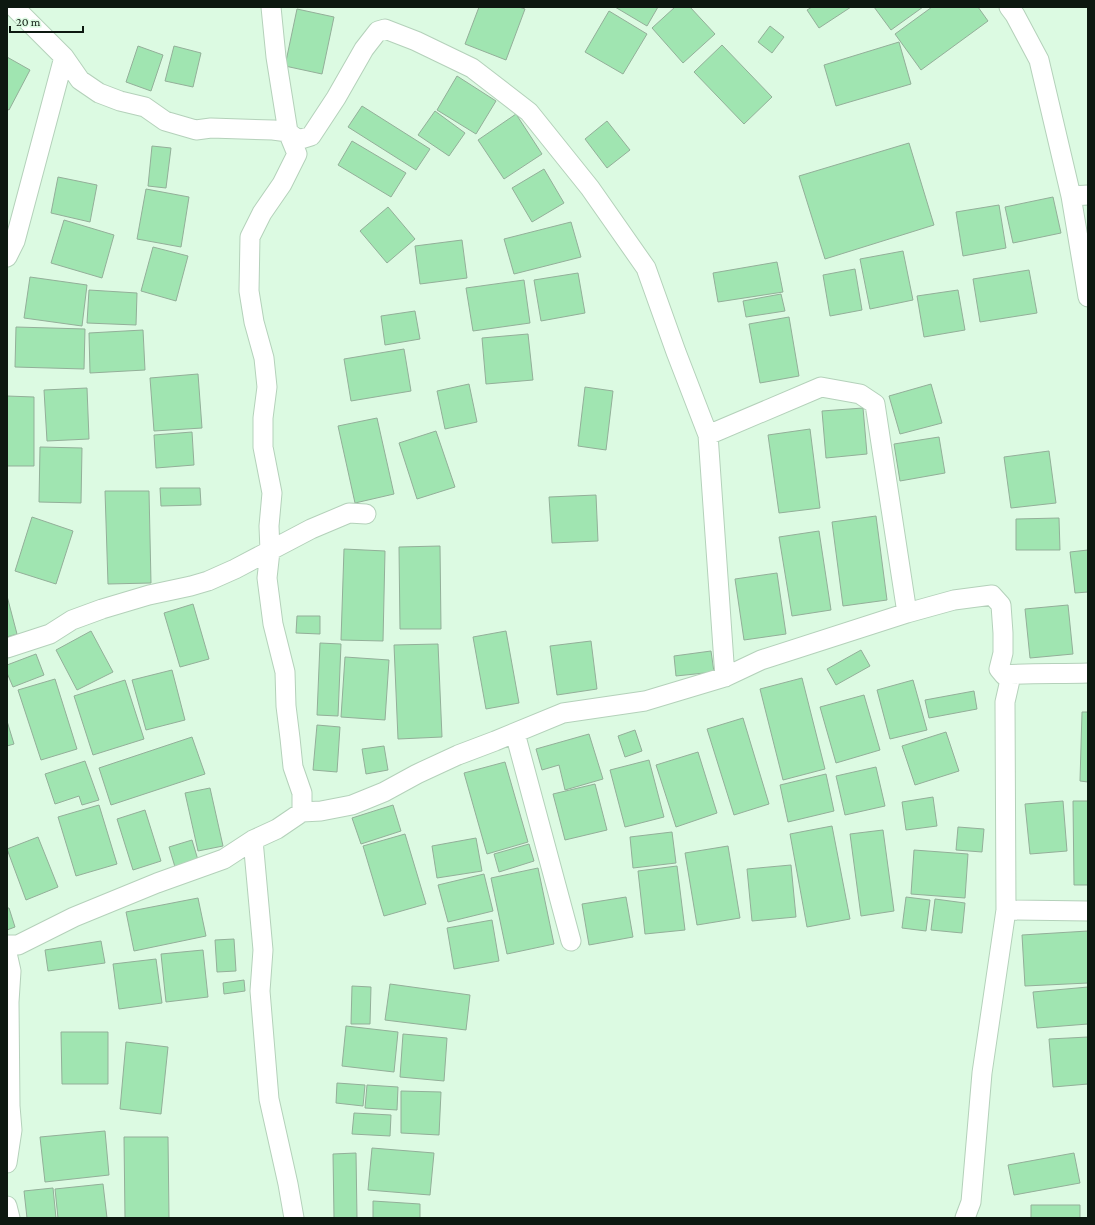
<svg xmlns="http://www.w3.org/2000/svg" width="1095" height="1225" viewBox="0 0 1095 1225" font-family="'Crimson Pro',serif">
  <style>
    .building { fill: #a0e5b1; stroke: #93af99 }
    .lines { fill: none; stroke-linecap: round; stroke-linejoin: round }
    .minor-casing { stroke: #b4d1ba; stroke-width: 21 }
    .minor { stroke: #fff; stroke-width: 19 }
  </style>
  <rect width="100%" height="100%" fill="#dcfae2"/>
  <path class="building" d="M479,7H519L525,9L506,60L465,44Z
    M615,7H658L647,26Z
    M675,7H690L715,34L683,63L652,28Z
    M812,7H851L819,28L807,10Z
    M874,7H923L891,30Z
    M932,7H978L988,21L921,70L895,34Z
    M297,9L334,17L322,74L285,66Z
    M609,11L647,34L623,74L585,52Z
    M770,26L784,37L772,53L758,42Z
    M899,42L911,84L836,106L824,65Z
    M722,45L772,97L744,124L694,72Z
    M138,46L163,55L151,91L126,82Z
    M174,46L201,53L193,87L165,81Z
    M7,57L30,70L9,110L7,109Z
    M457,76L496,101L476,134L437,110Z
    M362,106L430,149L416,170L348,127Z
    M435,111L465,133L449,156L418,135Z
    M516,114L542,154L504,179L478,140Z
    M607,121L630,150L607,168L585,139Z
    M352,141L406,173L391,197L338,165Z
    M909,143L934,225L825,259L799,176Z
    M152,146L171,148L166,188L148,186Z
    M544,169L564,203L532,222L512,188Z
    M58,177L97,185L90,222L51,213Z
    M146,189L189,197L181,247L137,239Z
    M1053,197L1061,233L1013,243L1005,207Z
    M999,205L1006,248L963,256L956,212Z
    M388,207L415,239L387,263L360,231Z
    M64,220L114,235L102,278L51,263Z
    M571,222L581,257L514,274L504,239Z
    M462,240L467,278L420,284L415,246Z
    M153,247L188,256L176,301L141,291Z
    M903,251L913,300L870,309L860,259Z
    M777,262L783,292L718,302L713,273Z
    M855,269L862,310L830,316L823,275Z
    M1029,270L1037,313L980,322L973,279Z
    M578,273L585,313L541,321L534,280Z
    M30,277L87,285L82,326L24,318Z
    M524,280L530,323L473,331L466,288Z
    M89,290L137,293L136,325L87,323Z
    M958,290L965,330L924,337L917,296Z
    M781,294L785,311L746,317L743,301Z
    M415,311L420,339L385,345L381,316Z
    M789,317L799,376L760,383L749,324Z
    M16,327L85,329L84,369L15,367Z
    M143,330L145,370L90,373L89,333Z
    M528,334L533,380L486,384L482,338Z
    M404,349L411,391L351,401L344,359Z
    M198,374L202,428L154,431L150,378Z
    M469,384L477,422L445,429L437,391Z
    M931,384L942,423L900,434L889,396Z
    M585,387L613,391L606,450L578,446Z
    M87,388L89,439L47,441L44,390Z
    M7,396L34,397V466H7Z
    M863,408L867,454L826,458L822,411Z
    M377,418L394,494L355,503L338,426Z
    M810,429L820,508L779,513L768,435Z
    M436,431L455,487L417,499L399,443Z
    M192,432L194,465L156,468L154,435Z
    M939,437L945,473L900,481L894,444Z
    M40,447L82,448L81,503L39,502Z
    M1049,451L1056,503L1011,508L1004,457Z
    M160,488H200L201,505L161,506Z
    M105,491H149L151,583L108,584Z
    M596,495L598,541L552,543L549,497Z
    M876,516L887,600L843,606L832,522Z
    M32,517L73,531L56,584L15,571Z
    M1059,518L1060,550H1016V519Z
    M819,531L831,610L792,616L779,537Z
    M440,546L441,629H400L399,547Z
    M344,549L385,551L383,641L341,640Z
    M1088,550V592L1075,593L1070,552Z
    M777,573L786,634L744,640L735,579Z
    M7,596L17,634L7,637Z
    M193,604L209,659L180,667L164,613Z
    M1068,605L1073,654L1030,658L1025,609Z
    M297,616H320V634L296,633Z
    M91,631L113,672L77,690L56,650Z
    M506,631L519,703L486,709L473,637Z
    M591,641L597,689L557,695L550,646Z
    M320,643L341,644L338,716L317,715Z
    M438,644L442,737L398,739L394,645Z
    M861,650L870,666L836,685L827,669Z
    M711,651L714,672L676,676L674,656Z
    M36,654L44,675L13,687L7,673V665Z
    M345,657L389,660L385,720L341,717Z
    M172,670L185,720L146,730L132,680Z
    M802,678L825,769L783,780L760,689Z
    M55,679L77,749L41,760L18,690Z
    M125,680L144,739L93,755L74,696Z
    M913,680L927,730L890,739L877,690Z
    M974,691L977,709L929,718L925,700Z
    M864,695L880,750L836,763L820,707Z
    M1082,712H1088V782L1080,781Z
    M743,718L769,804L734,815L707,729Z
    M7,721L14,744L7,746Z
    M317,725L340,727L337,772L313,770Z
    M635,730L642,751L625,757L618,736Z
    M946,732L959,771L915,785L902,746Z
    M589,734L603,779L565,790L559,765L542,770L536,749Z
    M192,737L205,774L111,805L99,768Z
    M384,746L388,770L366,774L362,749Z
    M698,752L717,813L676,827L656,765Z
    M649,760L664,817L625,827L610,770Z
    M85,761L99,800L82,805L79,796L55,804L45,774Z
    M505,762L528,842L487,854L464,773Z
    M876,767L885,806L845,815L836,776Z
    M826,774L834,811L788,822L780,785Z
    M595,784L607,830L565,840L553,794Z
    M210,788L223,846L198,851L185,793Z
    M933,797L937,826L906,830L902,802Z
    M1063,801L1067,851L1030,854L1025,804Z
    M1073,801H1088V885H1074Z
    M99,805L117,864L76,876L58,817Z
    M393,805L401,831L361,844L352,818Z
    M145,810L161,861L133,870L117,819Z
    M832,826L850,919L807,927L790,834Z
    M958,827L984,829L982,852L956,850Z
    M883,830L894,911L861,916L850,834Z
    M672,832L676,863L633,868L630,837Z
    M405,834L426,904L384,916L363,846Z
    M38,837L58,887L26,900L7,849Z
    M476,838L482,871L437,878L432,846Z
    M192,840L198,860L175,867L169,847Z
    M529,844L534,861L499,872L494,854Z
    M728,846L740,918L697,925L685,853Z
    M914,850L968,854L965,898L911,894Z
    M791,865L796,917L752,921L747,869Z
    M677,866L685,930L645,934L638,871Z
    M538,868L554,944L507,954L491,878Z
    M484,874L493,911L448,922L438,885Z
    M626,897L633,937L589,945L582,904Z
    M906,897L930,900L926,931L902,928Z
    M198,898L206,936L134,951L126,912Z
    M935,899L965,903L962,933L931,930Z
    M7,908H9L15,927L7,930Z
    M492,920L499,961L454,969L447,928Z
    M1088,931V983L1025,986L1022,935Z
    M234,939L236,971L217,972L215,940Z
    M101,941L105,963L48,971L45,950Z
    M203,950L208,997L166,1002L161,954Z
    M156,959L162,1003L119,1009L113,964Z
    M244,980L245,991L224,994L223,983Z
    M390,984L470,995L466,1030L385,1020Z
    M352,986L371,987L370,1024H351Z
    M1088,987V1024L1037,1028L1033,992Z
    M346,1026L398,1032L394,1072L342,1066Z
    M61,1032H108V1084H62Z
    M403,1034L447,1038L444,1081L400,1077Z
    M1088,1037V1084L1053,1087L1049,1039Z
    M126,1042L168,1047L161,1114L120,1109Z
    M337,1083L365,1085L363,1106L336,1103Z
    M367,1085L398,1087L397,1110L365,1108Z
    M401,1091L441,1092L439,1135L401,1133Z
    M354,1113L391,1115L390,1136L352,1134Z
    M105,1131L109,1175L45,1182L40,1137Z
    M124,1137H168L169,1218H125Z
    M372,1148L434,1153L430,1195L368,1190Z
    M356,1153L357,1218H334L333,1154Z
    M1074,1153L1080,1183L1014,1195L1008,1165Z
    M103,1184L107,1218H58L55,1189Z
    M53,1188L56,1218H27L24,1191Z
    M373,1201L420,1204V1218H373Z
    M1031,1205H1080V1218H1031Z"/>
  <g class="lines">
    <defs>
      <path id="minor" d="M14,7L64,57L80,80L99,93L120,101L145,107L165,121L196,130L211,128L273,130L288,132L298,140L311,136L336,98L364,49L378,31L385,29L416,41L472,68L529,112L590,188L646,268L676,352L708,435L725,677
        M1009,7L1015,15L1039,60L1071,196L1088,297
        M1071,196L1088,195
        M7,257L15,241L64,57
        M708,435L821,387L860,394L875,404L907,613
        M7,648L50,634L72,620L102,609L149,595L191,586L208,581L235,569L311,529L349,513L366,514
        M515,733L571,941
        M302,812L321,811L352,805L384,792L417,774L458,755L495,741L563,713L645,701L725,677L761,660L907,613L954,600L992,595L1001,605L1003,633V653L999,669L1004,675C1032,673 1060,674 1088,673
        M253,840L263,950L260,991L269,1099L288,1184L294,1218
        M1006,910L1088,911
        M7,945H18L74,917L157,883L224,859L253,840L277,829L302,812V793L293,767L290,738L286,706L285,672L273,624L267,578L270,551L269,526L272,493L263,447V418L267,387L264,358L254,322L249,291L250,237L262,213L282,184L297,154L288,132L276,57L271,7
        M7,953L11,971L9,1002L10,1106L12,1130L7,1163
        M7,1206L10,1218
        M965,1218L971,1202L982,1073L1006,910L1005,702L1010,680L1004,675"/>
    </defs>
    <use href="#minor" class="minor-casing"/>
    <use href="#minor" class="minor"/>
  </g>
  <rect width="1095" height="1225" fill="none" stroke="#0d1810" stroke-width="16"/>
  <path d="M10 26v6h73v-6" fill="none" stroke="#0d1810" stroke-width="2"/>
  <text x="16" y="26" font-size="12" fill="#0d1810" stroke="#dcfae2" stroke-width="3" paint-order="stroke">20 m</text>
</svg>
